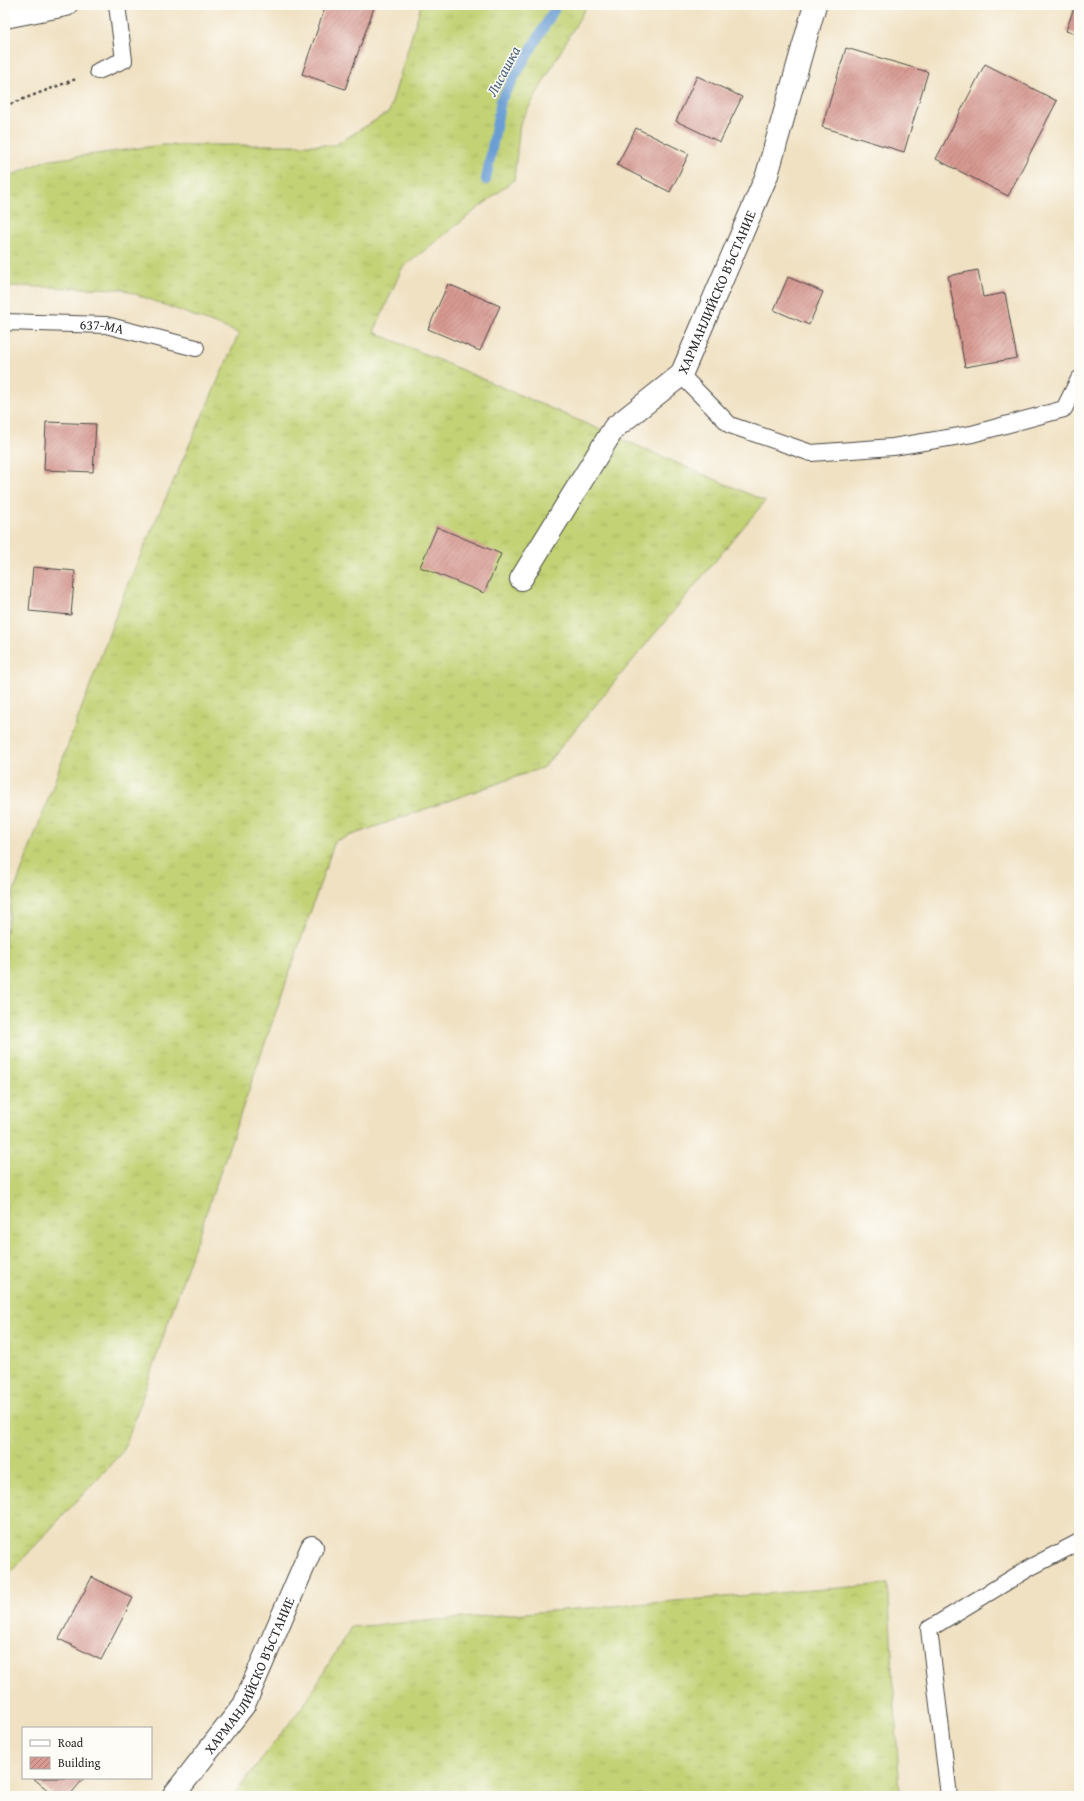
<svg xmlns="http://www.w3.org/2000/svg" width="1084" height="1801" viewBox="0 0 1084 1801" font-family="'Gentium Book Plus',serif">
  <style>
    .grass { fill: url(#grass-tufts); stroke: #767e50 }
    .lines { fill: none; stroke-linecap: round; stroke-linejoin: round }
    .stream { stroke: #699dd4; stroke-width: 10 }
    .building { fill: url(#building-hatch) }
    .service-casing { stroke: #494642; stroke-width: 18 }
    .minor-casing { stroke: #494642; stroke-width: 24 }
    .path { stroke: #494642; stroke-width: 2.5; stroke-dasharray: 3 3; stroke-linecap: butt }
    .service { stroke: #fff; stroke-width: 16 }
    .minor { stroke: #fff; stroke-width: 22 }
    .labels { text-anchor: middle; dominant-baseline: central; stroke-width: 3; stroke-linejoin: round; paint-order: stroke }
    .street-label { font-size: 14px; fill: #2b2b2b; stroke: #fdfcf7 }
    .water-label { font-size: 15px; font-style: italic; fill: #475e77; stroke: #fdfcf7 }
  </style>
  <defs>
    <pattern id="grass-tufts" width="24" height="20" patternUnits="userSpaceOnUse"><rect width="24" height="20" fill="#c2d274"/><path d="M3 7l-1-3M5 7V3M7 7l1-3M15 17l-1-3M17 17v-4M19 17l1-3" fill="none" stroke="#a7b465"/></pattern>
    <pattern id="building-hatch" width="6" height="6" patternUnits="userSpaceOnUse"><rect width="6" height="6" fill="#d79991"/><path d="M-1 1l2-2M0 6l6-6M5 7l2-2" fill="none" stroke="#af7d77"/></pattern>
  </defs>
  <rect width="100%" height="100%" fill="#fdfcf7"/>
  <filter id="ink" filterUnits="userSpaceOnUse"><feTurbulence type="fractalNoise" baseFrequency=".025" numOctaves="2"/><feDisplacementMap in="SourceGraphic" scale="8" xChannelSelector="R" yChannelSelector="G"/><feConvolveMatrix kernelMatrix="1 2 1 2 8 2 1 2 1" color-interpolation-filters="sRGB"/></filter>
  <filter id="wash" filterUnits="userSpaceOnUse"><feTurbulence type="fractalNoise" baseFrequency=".012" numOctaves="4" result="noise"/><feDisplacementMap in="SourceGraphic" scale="16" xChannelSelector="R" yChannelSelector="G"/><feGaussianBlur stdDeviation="0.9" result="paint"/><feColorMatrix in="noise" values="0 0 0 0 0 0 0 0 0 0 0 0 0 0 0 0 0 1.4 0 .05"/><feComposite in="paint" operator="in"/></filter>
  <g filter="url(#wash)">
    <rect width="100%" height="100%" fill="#f0e1c2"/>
    <path class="grass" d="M421,5H587L520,123L514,180L402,268L374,332L765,501L544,767L335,841L124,1450L5,1578V937L13,894L126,588L239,333L122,289L5,286V178L44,161L162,145H335L389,112Z
      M888,1584L900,1796H233L305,1703L351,1627Z"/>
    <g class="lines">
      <path class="stream" d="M486,180L501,100L557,5"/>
    </g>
    <g id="blocks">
      <path class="building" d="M326,5H375L345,89L302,74Z
        M1075,5H1079V35L1066,31Z
        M846,48L928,72L904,152L822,127Z
        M985,64L1057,101L1008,196L936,159Z
        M697,76L742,97L720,142L676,121Z
        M636,128L689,154L670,192L617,165Z
        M978,270L983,297L1005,293L1017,358L965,367L948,276Z
        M788,277L823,292L809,325L774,310Z
        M448,284L500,306L480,351L428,329Z
        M46,422L96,424L93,472L44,470Z
        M437,527L501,554L484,593L420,567Z
        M33,567L75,571L71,615L29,611Z
        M92,1577L133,1598L101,1660L59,1639Z
        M33,1778H84L69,1796H55Z"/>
    </g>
  </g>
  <g filter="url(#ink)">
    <use href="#blocks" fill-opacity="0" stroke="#494642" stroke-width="1"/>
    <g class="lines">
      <defs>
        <g id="service">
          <path d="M98,71L124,60L117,5"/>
          <path id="s1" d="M5,322L106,325L196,348"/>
          <path d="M681,375L730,425L811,453L893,447L972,434L1064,409L1079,379"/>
          <path d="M949,1796L929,1629L1031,1567L1079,1542"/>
        </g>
        <g id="minor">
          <path d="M5,17L66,5"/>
          <path id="s2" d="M521,579L614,428L681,375L767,175L815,5"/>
          <path id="s3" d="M173,1796L244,1705L312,1547"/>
        </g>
      </defs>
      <use href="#service" class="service-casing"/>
      <use href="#minor" class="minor-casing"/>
      <path class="path" d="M5,106L76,79"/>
      <use href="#service" class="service"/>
      <use href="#minor" class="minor"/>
    </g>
  </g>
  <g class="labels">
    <g class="street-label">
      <text stroke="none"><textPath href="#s2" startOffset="353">ХАРМАНЛИЙСКО ВЪСТАНИЕ</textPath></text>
      <text stroke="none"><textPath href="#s1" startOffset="97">637-МА</textPath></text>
      <text stroke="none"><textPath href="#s3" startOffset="144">ХАРМАНЛИЙСКО ВЪСТАНИЕ</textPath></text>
    </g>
    <g class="water-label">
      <text transform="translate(503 71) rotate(-62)">Лисашка</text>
    </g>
  </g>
  <rect width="1084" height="1801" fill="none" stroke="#fdfcf7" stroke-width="20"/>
  <rect x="22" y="1727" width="130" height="52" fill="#fdfcf7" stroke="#a9a8a5"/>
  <rect x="30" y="1740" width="20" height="6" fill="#ffffff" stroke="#a9a8a5"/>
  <text x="58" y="1747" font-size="12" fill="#2b2b2b">Road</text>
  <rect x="30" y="1757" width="20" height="12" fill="url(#building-hatch)" stroke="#a9a8a5"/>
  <text x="58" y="1767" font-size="12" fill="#2b2b2b">Building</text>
</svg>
